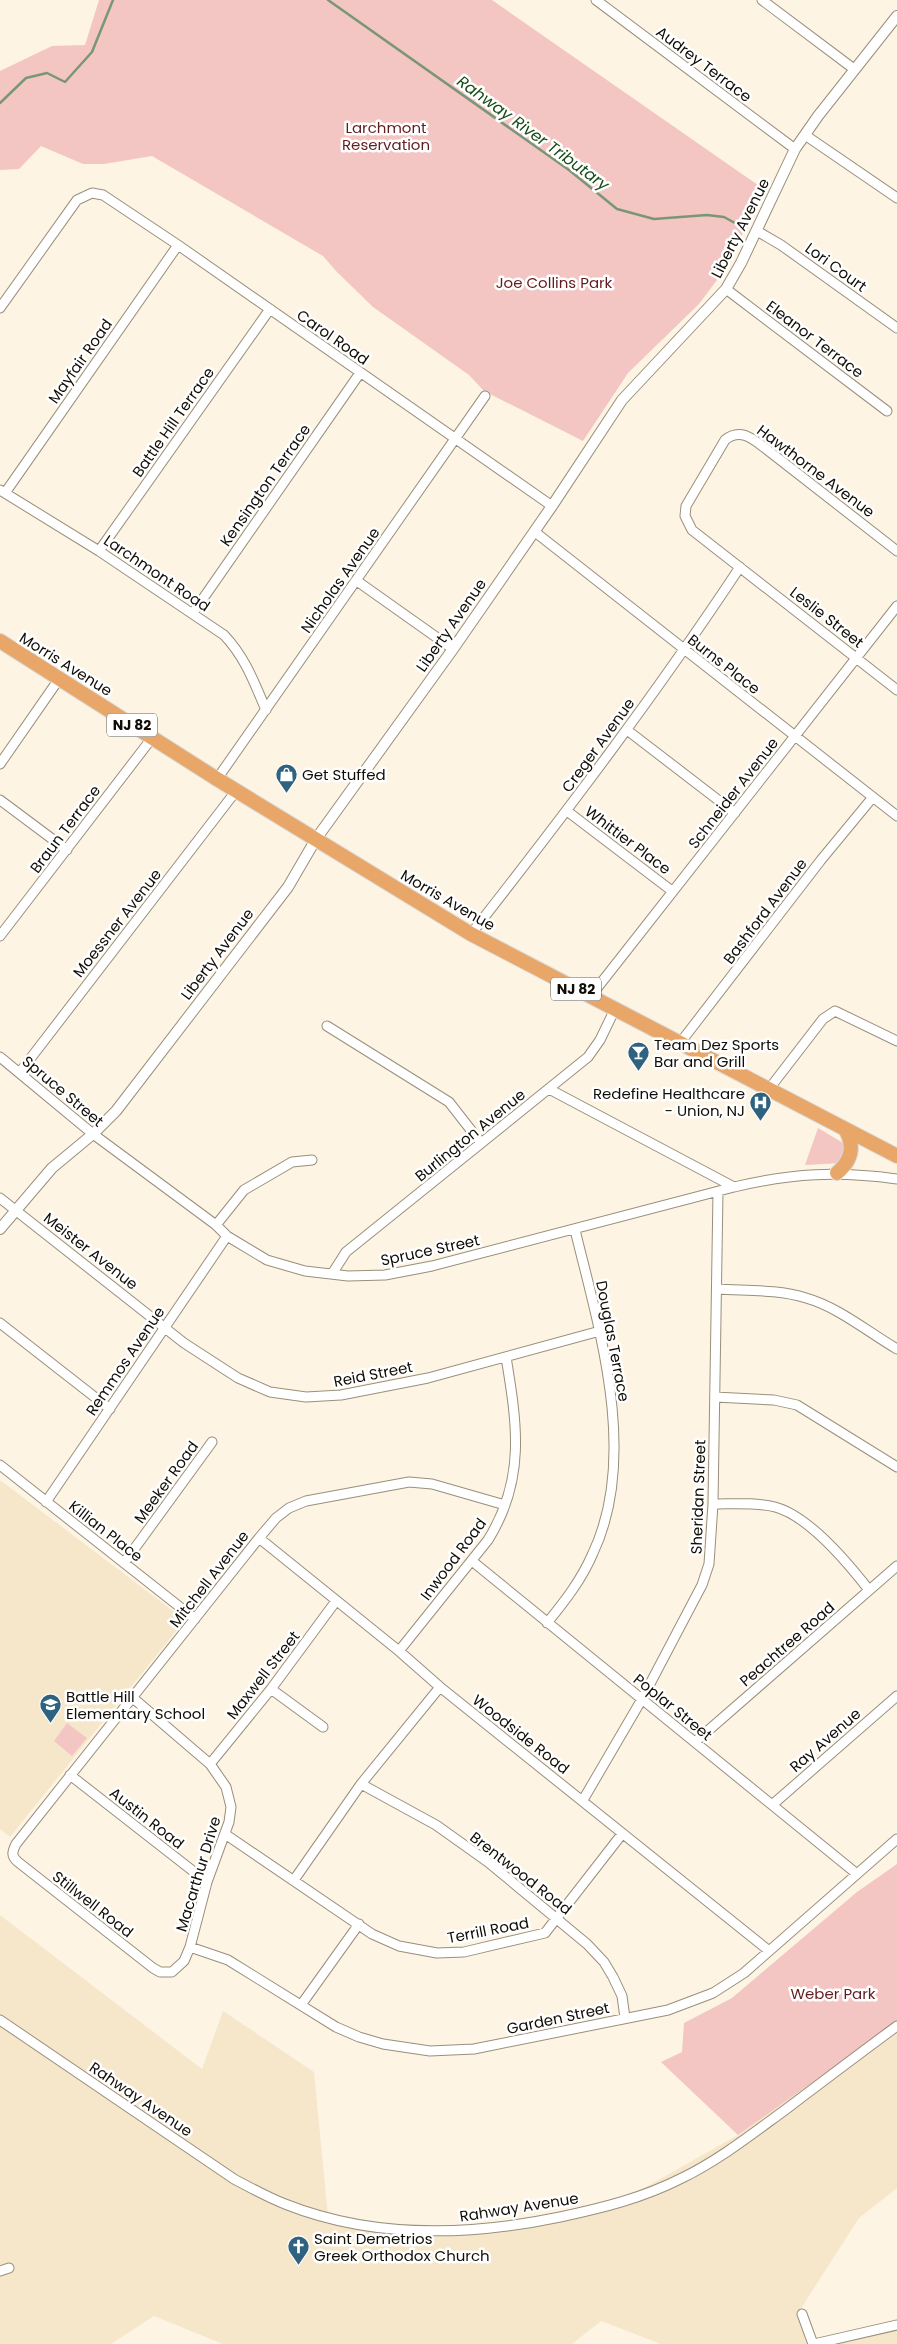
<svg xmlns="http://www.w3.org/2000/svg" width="897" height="2344" viewBox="0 0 897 2344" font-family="Poppins,sans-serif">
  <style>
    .built { fill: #f6e7cb }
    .green { fill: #f3c6c4 }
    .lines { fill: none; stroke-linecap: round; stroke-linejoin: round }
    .stream { stroke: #7b9677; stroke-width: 2.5 }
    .minor-casing { stroke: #998f7c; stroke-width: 11 }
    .tertiary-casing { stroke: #998f7c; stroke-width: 12 }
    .primary-casing { stroke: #d9d8d7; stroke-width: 16 }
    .minor { stroke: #fff; stroke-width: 9 }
    .tertiary { stroke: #fff; stroke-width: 10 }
    .primary { stroke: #e8a669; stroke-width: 14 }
    .labels { text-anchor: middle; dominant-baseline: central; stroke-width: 5; stroke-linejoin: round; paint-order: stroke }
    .shield { fill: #fff; stroke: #585651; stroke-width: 1 }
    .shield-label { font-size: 14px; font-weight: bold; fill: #100d06 }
    .street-label { font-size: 15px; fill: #100d06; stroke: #fff }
    .park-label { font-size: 15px; fill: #631c1f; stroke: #fff }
    .poi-label { font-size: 15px; fill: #100d06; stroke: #fff; text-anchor: start }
    .water-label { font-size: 16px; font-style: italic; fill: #174e18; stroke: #fff }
  </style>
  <rect width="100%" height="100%" fill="#fdf4e3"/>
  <path class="built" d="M0,1480L185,1620L10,1837L0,1829Z
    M0,1915L202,2069L223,2011L314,2072L328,2217L368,2226L450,2231L614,2205L738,2135L897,2017V2188L859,2218L800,2310L813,2339L897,2319V2344H661L601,2321L572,2344H223L154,2316L111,2344H0Z"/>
  <path class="green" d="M99,0H492L765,190L723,272L699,304L628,373L583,441L484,391L469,375L373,307L336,271L323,256L152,156L104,164H83L41,146L19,169L0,170V71L52,46L85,45Z
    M818,1128L845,1144L846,1148L842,1163L805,1165Z
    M67,1723L87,1738L72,1756L54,1741Z
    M897,1864V2022L738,2135L661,2062L682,2052L684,2023L732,1998L857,1892Z"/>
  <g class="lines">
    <path class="stream" d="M328,0L569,170L617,209L654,219L707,215L724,217L744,228
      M0,103L26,78L47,73L65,82L92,52L113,0"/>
    <defs>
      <path id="minor" d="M596,0L795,149
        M762,0L854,69
        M805,135L897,198
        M757,231L781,245L897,328
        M726,289L887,411
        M0,308L77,200L92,193L103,195L178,245L552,506
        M0,490L99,551L224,635C245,657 254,682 266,710
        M5,493L178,245
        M535,532L897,816
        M99,551L270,309
        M897,551L765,448C752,438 740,428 725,440L686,506L685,516L692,530L897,690
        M357,581L453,649
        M193,613L360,373
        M627,730L735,813
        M0,764L59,679
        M217,779L485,396
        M0,800L67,850
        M567,811L672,891
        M471,934C565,814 656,694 740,567
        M0,936L152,738
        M590,997L897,606
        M327,1026L449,1102L481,1143
        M680,1043L821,860L873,797
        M0,1057L93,1134L216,1225L227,1236L267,1260L305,1271L348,1276L385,1275L432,1266L734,1187C793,1173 837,1171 897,1179
        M20,1072L236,791
        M549,1089L734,1187
        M769,1089L823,1019L835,1011L897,1041
        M0,1198L184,1343L238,1378L270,1392L306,1397L341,1395L428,1378L600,1331
        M216,1225L244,1190L292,1162L312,1160
        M332,1274L346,1252L588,1057L600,1040L615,1009
        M717,1289C746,1291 777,1289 806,1298C838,1307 868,1332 897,1349
        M0,1323L110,1409
        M715,1397L774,1400L797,1405L897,1467
        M0,1465L195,1619
        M46,1502L227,1236
        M713,1504C733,1504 755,1502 775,1507C809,1516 848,1563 869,1590
        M259,1538L399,1651L440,1687L768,1950
        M472,1561L857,1874
        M124,1563L212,1442
        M547,1623C565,1601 582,1579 593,1553C639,1456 599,1328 575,1230
        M399,1651L488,1540C526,1479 517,1424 506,1357
        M271,1689L323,1727
        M133,1698L210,1764L226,1787L231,1807L229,1822L207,1882L190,1947L184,1961L172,1972H160L153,1968L18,1862C11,1856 12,1852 16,1844L259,1538L276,1518L289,1508L306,1501L409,1482L432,1484L505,1505
        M695,1742L897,1566
        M210,1764L271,1689L336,1601
        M70,1775L207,1882
        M361,1784L436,1825L488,1862L587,1944L604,1962L613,1977L622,1996L625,2018
        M583,1800L642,1699L702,1585L709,1564L713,1504L718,1192
        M772,1805L897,1696
        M225,1834L372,1934L399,1946L437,1953L464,1952L545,1933L622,1834
        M294,1880L361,1784L440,1687
        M190,1947L228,1960L336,2027L359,2037L383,2044L430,2051L474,2049L668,2010L713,1993L744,1973L897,1839
        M301,2005L359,1924
        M0,2020L234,2179C251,2188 267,2197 285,2204C373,2239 469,2236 560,2217C602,2208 643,2198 682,2178C719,2160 752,2134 785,2110C822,2082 859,2054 897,2026
        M0,2271L9,2268
        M802,2314L813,2344
        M814,2344L897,2325"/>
      <path id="tertiary" d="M0,1229L52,1168L93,1134L116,1111L288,887L316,839L453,649L552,506L622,400L726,289L741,263L795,149L818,116L897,16"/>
      <path id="primary" d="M0,641L217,779L471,934L897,1156
        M837,1173C852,1160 855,1146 845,1129"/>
    </defs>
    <use href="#minor" class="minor-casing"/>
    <use href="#tertiary" class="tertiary-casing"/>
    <use href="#primary" class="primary-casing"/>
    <use href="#minor" class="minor"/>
    <use href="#tertiary" class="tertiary"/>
    <use href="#primary" class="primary"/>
  </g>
  <defs>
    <symbol id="shop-pin" viewBox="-11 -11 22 30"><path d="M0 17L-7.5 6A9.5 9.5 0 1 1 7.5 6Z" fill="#2e627f" stroke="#fff"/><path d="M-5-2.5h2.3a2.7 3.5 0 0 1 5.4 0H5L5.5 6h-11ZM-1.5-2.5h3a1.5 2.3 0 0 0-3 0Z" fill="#fff"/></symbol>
    <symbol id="bar-pin" viewBox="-11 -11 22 30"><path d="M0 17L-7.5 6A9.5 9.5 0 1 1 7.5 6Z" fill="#2e627f" stroke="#fff"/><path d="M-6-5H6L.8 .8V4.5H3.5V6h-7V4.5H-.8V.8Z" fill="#fff"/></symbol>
    <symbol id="hospital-pin" viewBox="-11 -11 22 30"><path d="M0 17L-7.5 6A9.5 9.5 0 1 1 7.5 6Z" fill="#2e627f" stroke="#fff"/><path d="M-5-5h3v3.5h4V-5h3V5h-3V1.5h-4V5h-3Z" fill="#fff"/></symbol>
    <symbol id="school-pin" viewBox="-11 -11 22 30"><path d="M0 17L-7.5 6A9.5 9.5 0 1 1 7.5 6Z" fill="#2e627f" stroke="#fff"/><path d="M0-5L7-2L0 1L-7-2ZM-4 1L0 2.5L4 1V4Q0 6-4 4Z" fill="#fff"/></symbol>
    <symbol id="church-pin" viewBox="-11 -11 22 30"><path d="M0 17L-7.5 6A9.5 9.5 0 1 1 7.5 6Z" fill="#2e627f" stroke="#fff"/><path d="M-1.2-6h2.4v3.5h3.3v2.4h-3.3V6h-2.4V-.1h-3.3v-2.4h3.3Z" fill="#fff"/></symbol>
  </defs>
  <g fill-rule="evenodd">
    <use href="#shop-pin" x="274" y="762" width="25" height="34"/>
    <use href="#bar-pin" x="626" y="1040" width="25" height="34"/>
    <use href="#hospital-pin" x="748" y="1090" width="25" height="34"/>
    <use href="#school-pin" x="38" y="1692" width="25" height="34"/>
    <use href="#church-pin" x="286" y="2234" width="25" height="34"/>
  </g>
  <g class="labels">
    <g class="shield">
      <rect x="107" y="713.5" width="50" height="23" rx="4"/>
      <rect x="551" y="977.5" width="50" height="23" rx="4"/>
    </g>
    <g class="shield-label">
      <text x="132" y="725">NJ 82</text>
      <text x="576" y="989">NJ 82</text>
    </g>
    <g class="street-label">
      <text transform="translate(704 64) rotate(37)">Audrey Terrace</text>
      <text transform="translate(740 228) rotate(-63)">Liberty Avenue</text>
      <text transform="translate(836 267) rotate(36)">Lori Court</text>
      <text transform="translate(333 337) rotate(35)">Carol Road</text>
      <text transform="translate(815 339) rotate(37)">Eleanor Terrace</text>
      <text transform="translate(80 361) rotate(-55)">Mayfair Road</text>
      <text transform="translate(173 422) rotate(-55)">Battle Hill Terrace</text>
      <text transform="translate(816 471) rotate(37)">Hawthorne Avenue</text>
      <text transform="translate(265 485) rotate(-55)">Kensington Terrace</text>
      <text transform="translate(157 573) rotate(34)">Larchmont Road</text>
      <text transform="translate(340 580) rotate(-55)">Nicholas Avenue</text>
      <text transform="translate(827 617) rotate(38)">Leslie Street</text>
      <text transform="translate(451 625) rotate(-55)">Liberty Avenue</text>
      <text transform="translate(66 664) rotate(32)">Morris Avenue</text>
      <text transform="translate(724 664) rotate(38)">Burns Place</text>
      <text transform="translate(598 745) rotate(-54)">Creger Avenue</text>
      <text transform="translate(733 793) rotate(-52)">Schneider Avenue</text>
      <text transform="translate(65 829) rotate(-53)">Braun Terrace</text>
      <text transform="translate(628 840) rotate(37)">Whittier Place</text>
      <text transform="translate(448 900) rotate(30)">Morris Avenue</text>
      <text transform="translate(765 911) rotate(-53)">Bashford Avenue</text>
      <text transform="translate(117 923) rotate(-52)">Moessner Avenue</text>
      <text transform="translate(217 954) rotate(-53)">Liberty Avenue</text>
      <text transform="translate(63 1091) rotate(40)">Spruce Street</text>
      <text transform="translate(470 1135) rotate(-39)">Burlington Avenue</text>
      <text transform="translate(430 1250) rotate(-12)">Spruce Street</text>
      <text transform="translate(91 1251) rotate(38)">Meister Avenue</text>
      <text transform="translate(613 1341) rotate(79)">Douglas Terrace</text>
      <text transform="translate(125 1361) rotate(-56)">Remmos Avenue</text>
      <text transform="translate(373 1374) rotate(-11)">Reid Street</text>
      <text transform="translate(166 1482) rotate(-54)">Meeker Road</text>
      <text transform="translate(698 1497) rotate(-88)">Sheridan Street</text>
      <text transform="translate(106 1531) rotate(38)">Killian Place</text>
      <text transform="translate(453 1559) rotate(-53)">Inwood Road</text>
      <text transform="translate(209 1579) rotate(-52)">Mitchell Avenue</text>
      <text transform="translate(787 1644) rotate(-41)">Peachtree Road</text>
      <text transform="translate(263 1675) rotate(-52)">Maxwell Street</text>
      <text transform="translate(673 1707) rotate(39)">Poplar Street</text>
      <text transform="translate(521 1734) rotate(38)">Woodside Road</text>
      <text transform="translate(825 1740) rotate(-41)">Ray Avenue</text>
      <text transform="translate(147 1818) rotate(38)">Austin Road</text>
      <text transform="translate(521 1873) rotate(38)">Brentwood Road</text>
      <text transform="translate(198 1874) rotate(-73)">Macarthur Drive</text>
      <text transform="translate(93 1904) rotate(38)">Stillwell Road</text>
      <text transform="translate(488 1930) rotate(-11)">Terrill Road</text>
      <text transform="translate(558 2018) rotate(-12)">Garden Street</text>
      <text transform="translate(141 2099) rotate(34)">Rahway Avenue</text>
      <text transform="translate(519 2207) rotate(-9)">Rahway Avenue</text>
    </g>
    <g class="park-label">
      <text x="386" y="127">Larchmont<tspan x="386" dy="17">Reservation</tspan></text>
      <text x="554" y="282">Joe Collins Park</text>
      <text x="833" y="1993">Weber Park</text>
    </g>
    <g class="poi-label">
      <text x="302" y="774">Get Stuffed</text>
      <text x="654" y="1044">Team Dez Sports<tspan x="654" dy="17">Bar and Grill</tspan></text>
      <text x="745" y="1093" text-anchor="end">Redefine Healthcare<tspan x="745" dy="17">- Union, NJ</tspan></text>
      <text x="66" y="1696">Battle Hill<tspan x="66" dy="17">Elementary School</tspan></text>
      <text x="314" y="2238">Saint Demetrios<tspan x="314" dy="17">Greek Orthodox Church</tspan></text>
    </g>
    <g class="water-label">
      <text transform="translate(533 133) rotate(36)">Rahway River Tributary</text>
    </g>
  </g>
</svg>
